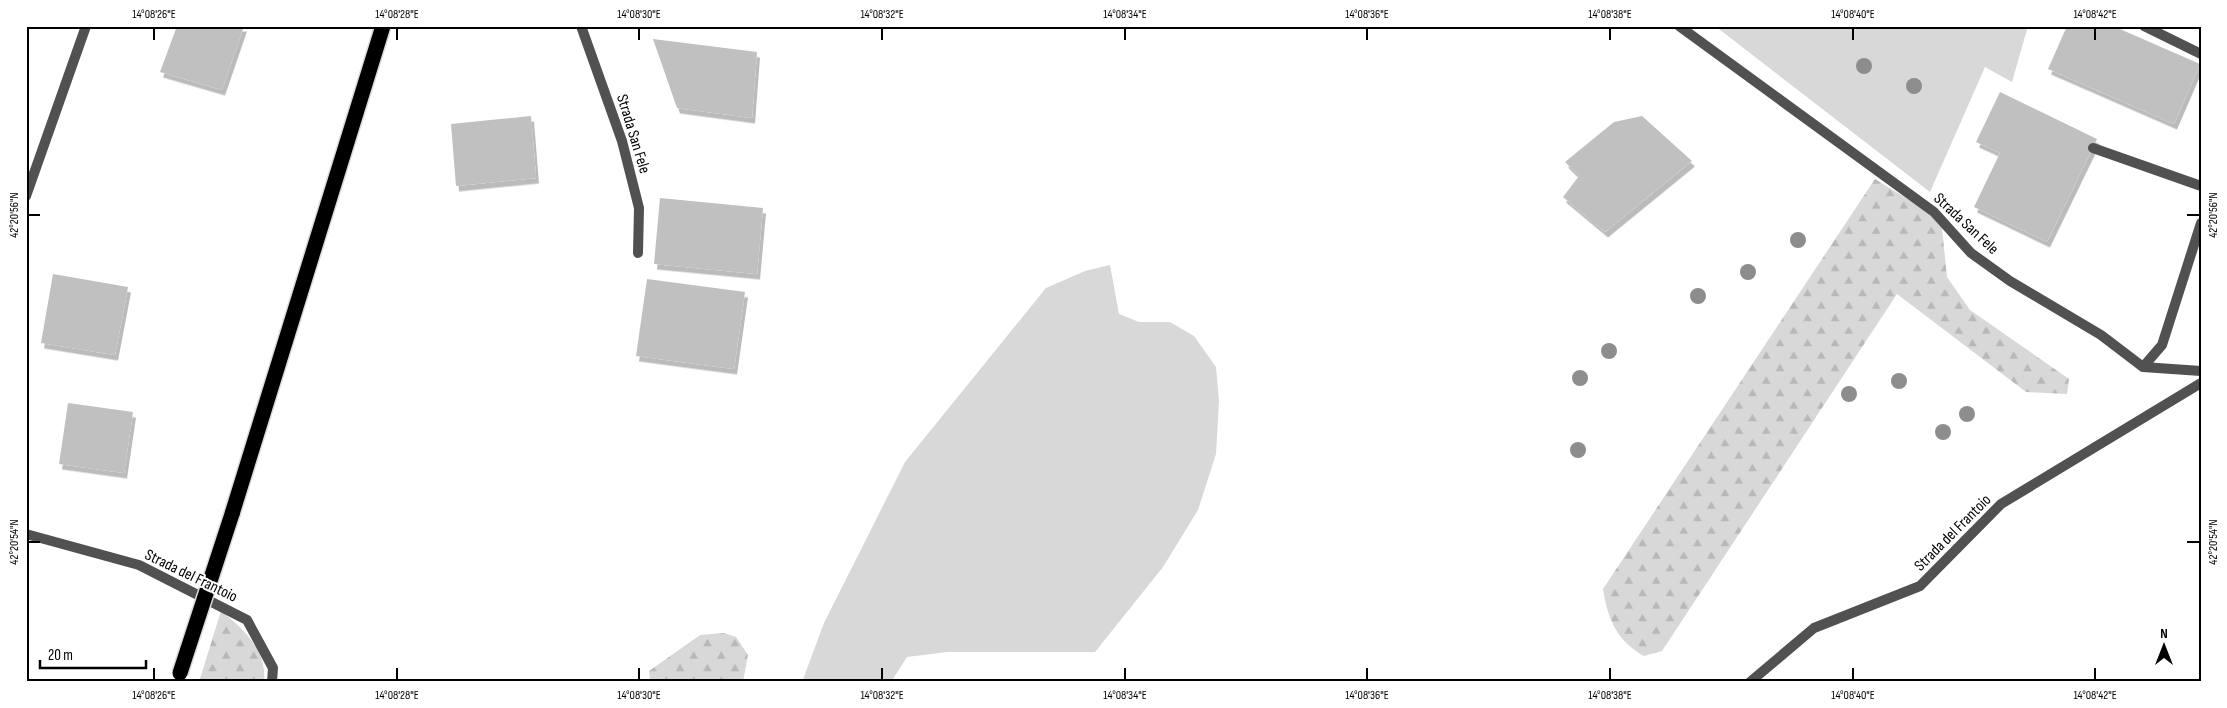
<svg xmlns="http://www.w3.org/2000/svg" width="2227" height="708" viewBox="0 0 2227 708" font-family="'Sofia Sans Condensed',sans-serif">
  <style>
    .grass { fill: #d8d8d8 }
    .forest { fill: url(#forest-firs) }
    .building { fill: #c0c0c0; filter: url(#shadow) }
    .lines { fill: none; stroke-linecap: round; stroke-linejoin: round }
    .highway-casing { stroke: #dbdbdb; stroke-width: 18 }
    .street { stroke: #515151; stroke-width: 10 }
    .highway { stroke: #000; stroke-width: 15 }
    .highway-bridge-casing { stroke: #dbdbdb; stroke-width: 18; stroke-linecap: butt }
    .highway-bridge { stroke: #000; stroke-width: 15 }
    .tree { fill: #8d8d8d }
    .ticks { fill: none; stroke: #000; stroke-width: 2 }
    .labels { text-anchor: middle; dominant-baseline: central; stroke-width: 4; stroke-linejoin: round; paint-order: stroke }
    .street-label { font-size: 16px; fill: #000; stroke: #fff }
    .neatline { fill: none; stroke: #000; stroke-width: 2 }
    .ticks-label { font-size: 12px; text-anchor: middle; fill: #000 }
  </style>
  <defs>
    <pattern id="forest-firs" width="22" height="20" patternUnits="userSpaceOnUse" patternTransform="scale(1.25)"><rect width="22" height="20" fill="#d8d8d8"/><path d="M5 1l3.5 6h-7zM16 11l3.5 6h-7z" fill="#b8b8b8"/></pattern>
    <filter id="shadow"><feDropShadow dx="3" dy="5.5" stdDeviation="0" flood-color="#0004"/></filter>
  </defs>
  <rect width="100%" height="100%" fill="#fff"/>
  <path class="grass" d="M1715,26H2028L2012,82L1985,67L1930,192Z
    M1110,265L1119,314L1139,322H1170L1194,336L1216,367L1219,401L1216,454L1198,510L1163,567L1095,652H947L907,657L891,682H802L824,623L905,462L1046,288L1085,271Z"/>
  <path class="forest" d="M1875,179L1927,211L1942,228L1947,277L1970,310L2069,379L2067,394L2026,392L1897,294L1662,651L1644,656C1616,640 1608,619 1603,589Z
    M221,611C244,629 267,650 264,682H199Z
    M724,633L736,637L748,655L743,682H650L649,671L700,635Z"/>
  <path class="building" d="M177,26H244L222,90L160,72Z
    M2067,26H2113L2200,64L2174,124L2048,69Z
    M653,39L757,52L752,118L677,108Z
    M2000,92L2097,139L2047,242L1974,207L2000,153L1976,142Z
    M531,116L536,178L456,186L451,124Z
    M1642,116L1692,161L1605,232L1563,197L1579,176L1565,162L1614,122Z
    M660,198L763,208L757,274L654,264Z
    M53,274L128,287L115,355L41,343Z
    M647,279L745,292L734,369L636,356Z
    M68,403L133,412L124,473L59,464Z"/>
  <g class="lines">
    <defs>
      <path id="highway" d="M232,514L383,26"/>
    </defs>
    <use href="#highway" class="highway-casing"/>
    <path class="street" d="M581,26L622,141L639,208L638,253
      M1679,26L1934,212L1971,253L2010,281L2101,335L2143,367L2201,371
      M2144,26L2201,54
      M2093,148L2201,186
      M26,196L86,26
      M2143,367L2162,345L2201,223
      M26,534L139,565L247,620L273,668L272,682
      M1750,682L1814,628L1920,586L2001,504L2201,383"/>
    <use href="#highway" class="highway"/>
    <defs>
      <path id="highway-bridge" d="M180,673L232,514"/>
    </defs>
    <use href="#highway-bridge" class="highway-bridge-casing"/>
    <use href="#highway-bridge" class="highway-bridge"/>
  </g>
  <g class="tree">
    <circle cx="1864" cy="66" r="8"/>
    <circle cx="1914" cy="86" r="8"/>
    <circle cx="1798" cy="240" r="8"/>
    <circle cx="1748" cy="272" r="8"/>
    <circle cx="1698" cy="296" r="8"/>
    <circle cx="1609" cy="351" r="8"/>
    <circle cx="1580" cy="378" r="8"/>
    <circle cx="1899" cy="381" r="8"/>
    <circle cx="1849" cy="394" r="8"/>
    <circle cx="1967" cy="414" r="8"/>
    <circle cx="1943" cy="432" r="8"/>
    <circle cx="1578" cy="450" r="8"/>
  </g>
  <path class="ticks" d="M154,28V40M397,28V40M639,28V40M882,28V40M1125,28V40M1367,28V40M1610,28V40M1853,28V40M2095,28V40M28,215H40M2187,215H2200M28,542H40M2187,542H2200M154,668V680M397,668V680M639,668V680M882,668V680M1125,668V680M1367,668V680M1610,668V680M1853,668V680M2095,668V680"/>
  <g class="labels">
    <g class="street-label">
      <text transform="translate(633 134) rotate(73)">Strada San Fele</text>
      <text transform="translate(1966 224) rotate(43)">Strada San Fele</text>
      <text transform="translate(1953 533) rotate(-45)">Strada del Frantoio</text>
      <text transform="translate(191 576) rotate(26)">Strada del Frantoio</text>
    </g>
  </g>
  <rect width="2227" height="708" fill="none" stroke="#ffffff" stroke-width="55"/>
  <g transform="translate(2164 646)" stroke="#ffffff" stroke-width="4" paint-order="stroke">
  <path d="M0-4L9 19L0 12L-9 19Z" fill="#000000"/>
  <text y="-8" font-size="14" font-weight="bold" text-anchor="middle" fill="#000000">N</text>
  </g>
  <path d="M40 660v8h106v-8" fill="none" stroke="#000000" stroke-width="2.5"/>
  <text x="48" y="660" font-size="15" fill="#000000" stroke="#ffffff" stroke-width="4" paint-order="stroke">20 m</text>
  <rect x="28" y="28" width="2172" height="652" class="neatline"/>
  <g class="ticks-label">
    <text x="154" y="18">14°08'26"E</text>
    <text x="397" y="18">14°08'28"E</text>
    <text x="639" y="18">14°08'30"E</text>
    <text x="882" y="18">14°08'32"E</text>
    <text x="1125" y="18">14°08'34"E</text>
    <text x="1367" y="18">14°08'36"E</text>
    <text x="1610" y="18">14°08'38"E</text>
    <text x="1853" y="18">14°08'40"E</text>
    <text x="2095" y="18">14°08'42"E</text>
    <text transform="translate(14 215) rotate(-90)" y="4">42°20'56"N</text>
    <text transform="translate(2213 215) rotate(-90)" y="4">42°20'56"N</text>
    <text transform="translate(14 542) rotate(-90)" y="4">42°20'54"N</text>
    <text transform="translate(2213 542) rotate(-90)" y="4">42°20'54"N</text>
    <text x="154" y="699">14°08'26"E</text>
    <text x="397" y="699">14°08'28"E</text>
    <text x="639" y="699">14°08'30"E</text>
    <text x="882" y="699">14°08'32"E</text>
    <text x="1125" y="699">14°08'34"E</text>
    <text x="1367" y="699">14°08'36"E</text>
    <text x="1610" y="699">14°08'38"E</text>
    <text x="1853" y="699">14°08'40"E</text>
    <text x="2095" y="699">14°08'42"E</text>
  </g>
</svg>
